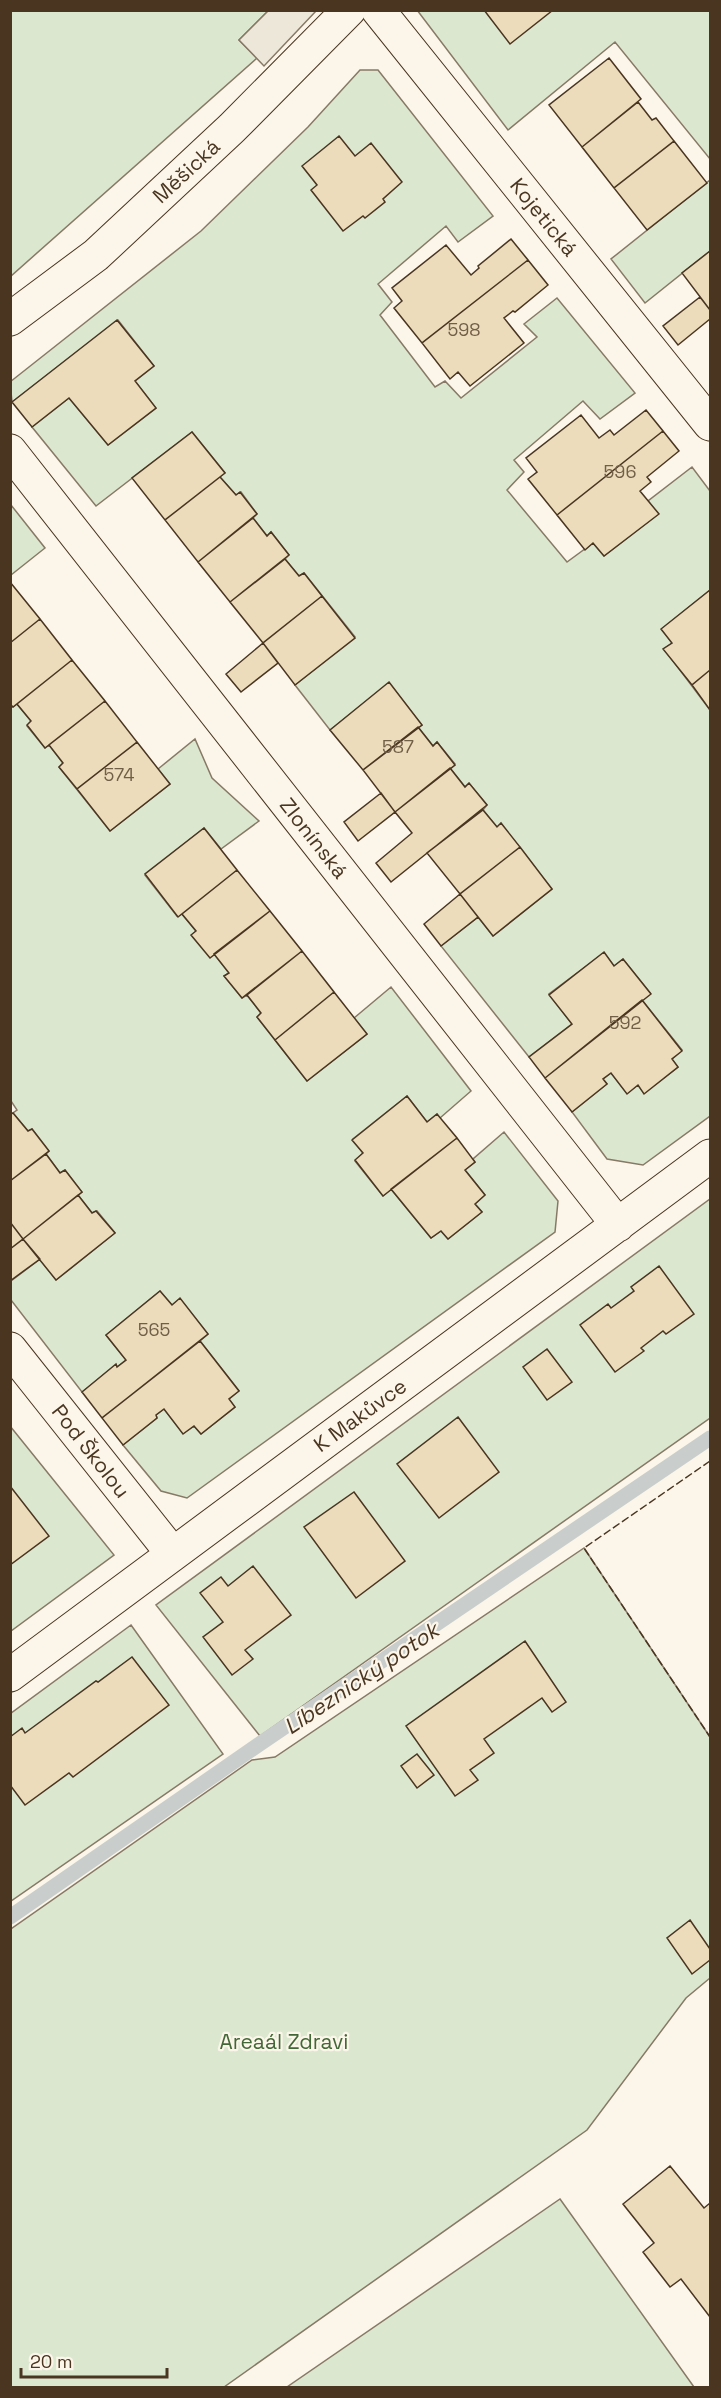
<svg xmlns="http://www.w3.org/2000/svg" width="721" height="2398" viewBox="0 0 721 2398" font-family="'Space Grotesk',sans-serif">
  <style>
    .green { fill: #dce7d0; stroke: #887966; stroke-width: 1.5 }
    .parking { fill: #ede7d9; stroke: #887966; stroke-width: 1.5 }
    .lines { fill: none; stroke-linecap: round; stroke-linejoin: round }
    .stream { stroke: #c9cecd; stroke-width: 15 }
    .building { fill: #ecdcbc; stroke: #4a3520; stroke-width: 1.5 }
    .minor-casing { stroke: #4a3520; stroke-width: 35 }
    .tertiary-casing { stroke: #4a3520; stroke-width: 35 }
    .minor { stroke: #fbf6e9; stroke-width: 33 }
    .tertiary { stroke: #fbf6e9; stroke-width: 33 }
    .fence { stroke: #4a3520; stroke-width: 1.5; stroke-dasharray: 8 3; stroke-linecap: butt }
    .labels { text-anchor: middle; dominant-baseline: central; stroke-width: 4.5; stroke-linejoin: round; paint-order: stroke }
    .number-label { font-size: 18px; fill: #725f47 }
    .street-label { font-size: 21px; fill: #4a3520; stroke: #fbf6e9 }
    .park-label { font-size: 21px; fill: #436837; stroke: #fbf6e9 }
    .water-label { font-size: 22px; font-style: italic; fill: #4a3520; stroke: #fbf6e9 }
  </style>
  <rect width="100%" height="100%" fill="#fbf6e9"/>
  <path class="green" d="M417,10L710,11V159L615,42L508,130Z
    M11,11H268L239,40L257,58L11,276Z
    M360,70H378L493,216L458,242L446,226L378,284L392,302L380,315L435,387L445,381L461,398L537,337L524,324L557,298L635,393L600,419L583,401L514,460L524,472L507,490L567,562L593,543L604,556L658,514L648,501L692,467L710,491V590L662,629L672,643L664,649L710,710V1116L643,1165L607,1159L572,1112L607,1084L603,1079L611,1073L627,1093L638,1085L644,1093L678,1067L672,1059L682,1050L642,1000L650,993L623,959L614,966L604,953L549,994L572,1024L529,1057L441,946L478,917L493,936L552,889L501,824L497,827L483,810L487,805L469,783L465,787L450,768L455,764L437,742L433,746L418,727L422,725L389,683L330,730L295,685L355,637L304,573L299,576L285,559L289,555L271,532L267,536L253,518L257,514L241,492L236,495L220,477L225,473L192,432L96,506L32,427L69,398L108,445L156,408L135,381L154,366L118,320L12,402L10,382L201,231L308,127Z
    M710,180V251L645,303L611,259Z
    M11,505L45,548L11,575Z
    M10,704L13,707L17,704L31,721L27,726L45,748L49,745L63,763L59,767L110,831L170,784L158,769L195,739L212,778L259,821L221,849L204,828L145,875L177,916L182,914L196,931L192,935L214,954L229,973L224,976L242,998L247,995L261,1013L257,1017L307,1081L367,1034L354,1018L391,987L471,1091L440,1118L437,1114L427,1122L407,1096L353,1139L363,1153L355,1161L383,1196L391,1189L431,1238L441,1231L448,1239L482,1212L475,1204L485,1195L465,1170L475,1162L473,1159L504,1132L558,1201L555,1232L187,1498L161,1491L123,1445L157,1418L156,1415L164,1409L183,1433L194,1426L201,1434L235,1407L229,1399L239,1391L200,1341L208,1334L180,1299L172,1305L160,1291L106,1335L126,1360L117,1367L116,1365L82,1392L11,1300V1281L40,1259L56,1280L115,1233L97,1211L92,1213L78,1195L82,1192L65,1170L60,1173L46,1154L49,1151L32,1129L28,1131L13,1113L17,1110L11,1101Z
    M710,1199V1418L260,1736L156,1605Z
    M10,1426L114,1555L11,1631H10Z
    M584,1548L710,1737V1978L686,1998L587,2130L224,2387H11V1929L252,1760L275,1757Z
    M131,1625L223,1754L11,1901L10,1714Z
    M560,2199L694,2387H287Z"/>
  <path class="parking" d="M268,11H316L264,66L239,40Z"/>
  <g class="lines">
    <path class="stream" d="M10,1917L261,1743L710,1438"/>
  </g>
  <path class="building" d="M484,10H553L510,44Z
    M609,58L641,99L582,147L549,105Z
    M638,102L652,120L656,118L674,141L614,188L582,147Z
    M339,136L355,156L371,143L402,182L383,199L385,202L365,218L363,216L343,231L311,190L317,185L302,166Z
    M674,141L707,183L647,230L614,188Z
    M511,239L528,260L422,343L394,308L402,301L392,288L446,245L471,275L479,268L478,266Z
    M710,251V310L682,273Z
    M528,260L548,285L515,312L513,311L504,318L524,343L470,386L458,372L450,379L422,343Z
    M700,297L710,310V319L678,345L663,326Z
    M117,320L154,366L135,381L156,408L108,445L69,398L32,427L12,402Z
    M646,410L663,431L557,515L528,479L537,472L526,458L581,415L599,438L610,430L614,435Z
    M663,431L679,451L647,477L651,482L640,491L659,514L604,556L593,543L585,550L557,515Z
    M192,432L225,473L165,520L132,478Z
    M220,477L236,495L240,492L257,514L198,562L165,520Z
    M253,518L267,536L271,532L289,555L230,602L198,562Z
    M285,559L299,576L304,573L322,596L263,643L230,602Z
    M10,582L40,619L10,643Z
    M710,590V670L692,685L663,649L672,643L661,629Z
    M322,596L355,638L295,685L263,643Z
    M40,619L72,660L13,707L10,704V643Z
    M263,643L278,663L241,692L226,674Z
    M72,660L105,701L45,748L27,725L31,721L17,704Z
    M710,670V710L692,685Z
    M389,682L422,725L363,770L330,730Z
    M105,701L137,742L77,789L59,767L63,763L49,745Z
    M418,727L433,746L437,742L455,765L395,812L363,770Z
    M137,742L170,784L110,831L77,789Z
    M450,768L465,787L469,783L487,805L391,882L376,863L412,833L395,812Z
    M381,793L395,812L358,841L344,822Z
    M483,810L497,827L501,823L520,847L460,894L427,853Z
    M204,828L237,870L178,917L145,874Z
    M520,847L552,889L493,936L460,894Z
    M237,870L270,911L210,958L191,935L196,931L182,914Z
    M460,894L478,917L441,946L424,924Z
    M270,911L302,951L242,998L224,976L229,973L214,954Z
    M302,951L334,992L275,1040L257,1017L261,1013L247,995Z
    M604,952L614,966L623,959L651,994L545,1078L529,1057L572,1024L549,995Z
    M334,992L367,1034L307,1081L275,1040Z
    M642,1000L682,1051L672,1059L678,1067L644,1094L638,1085L627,1094L611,1073L603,1079L607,1084L572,1112L545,1078Z
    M407,1096L427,1122L437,1114L457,1138L383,1196L355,1160L363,1153L352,1140Z
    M13,1113L28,1131L32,1129L49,1151L10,1181V1115Z
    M457,1138L475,1162L465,1170L485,1195L475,1204L482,1212L448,1239L441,1231L431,1238L391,1189Z
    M46,1154L60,1173L65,1170L82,1192L23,1239L10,1222V1181Z
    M78,1195L92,1213L96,1211L115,1233L56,1280L23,1239Z
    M10,1222L23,1239L10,1249Z
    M23,1239L40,1259L10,1281V1249Z
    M659,1266L694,1314L666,1334L663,1331L641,1348L644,1351L615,1372L580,1325L608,1304L611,1308L634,1291L631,1287Z
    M160,1291L172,1305L180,1298L208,1334L102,1418L82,1392L116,1364L117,1367L126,1360L106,1335Z
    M200,1341L239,1391L229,1399L235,1407L201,1434L194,1426L183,1434L164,1409L156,1415L157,1418L123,1445L102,1418Z
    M547,1349L572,1382L547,1400L523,1367Z
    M458,1417L499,1472L439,1518L397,1464Z
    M10,1486L49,1536L10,1565Z
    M354,1492L405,1561L356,1598L304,1527Z
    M253,1566L291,1615L245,1650L253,1659L232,1675L203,1637L223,1622L200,1593L221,1577L228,1586Z
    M525,1641L566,1702L552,1712L542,1698L484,1739L494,1753L470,1770L478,1780L455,1796L406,1726Z
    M132,1657L169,1705L73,1777L69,1773L25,1805L10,1785V1737L22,1728L25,1733L96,1681L98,1682Z
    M417,1754L434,1775L417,1788L401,1766Z
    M690,1920L710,1949V1960L692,1974L667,1938Z
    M670,2166L704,2208L710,2203V2317L681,2279L670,2287L643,2252L654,2243L623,2204Z"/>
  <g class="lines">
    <defs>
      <path id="minor" d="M378,10L710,424
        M10,451L618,1225
        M10,1349L172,1553
        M10,1675L710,1156"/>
      <path id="tertiary" d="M10,319L96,255L232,128L349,10"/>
    </defs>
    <use href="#minor" class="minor-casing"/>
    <use href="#tertiary" class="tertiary-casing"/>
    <use href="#minor" class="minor"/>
    <use href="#tertiary" class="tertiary"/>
    <path class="fence" d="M710,1461L584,1548L710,1737"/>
  </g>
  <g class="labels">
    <g class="number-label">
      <text x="464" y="329">598</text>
      <text x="620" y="471">596</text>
      <text x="398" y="746">587</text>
      <text x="119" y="774">574</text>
      <text x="625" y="1022">592</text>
      <text x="154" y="1329">565</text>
    </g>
    <g class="street-label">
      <text transform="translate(186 171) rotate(-43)">Měšická</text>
      <text transform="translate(544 217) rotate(51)">Kojetická</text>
      <text transform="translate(314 838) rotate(52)">Zlonínská</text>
      <text transform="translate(360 1415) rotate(-36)">K Makůvce</text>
      <text transform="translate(91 1451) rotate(52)">Pod Školou</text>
    </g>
    <g class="park-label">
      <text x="284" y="2041">Areaál Zdravi</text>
    </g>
    <g class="water-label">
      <text transform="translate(361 1678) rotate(-34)">Líbeznický potok</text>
    </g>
  </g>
  <rect width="721" height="2398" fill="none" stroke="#4a3520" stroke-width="24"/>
  <path d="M21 2368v9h146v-9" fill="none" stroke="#4a3520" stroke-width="3"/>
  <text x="30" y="2368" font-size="18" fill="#4a3520" stroke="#fbf6e9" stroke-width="4.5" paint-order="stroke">20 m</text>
</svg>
